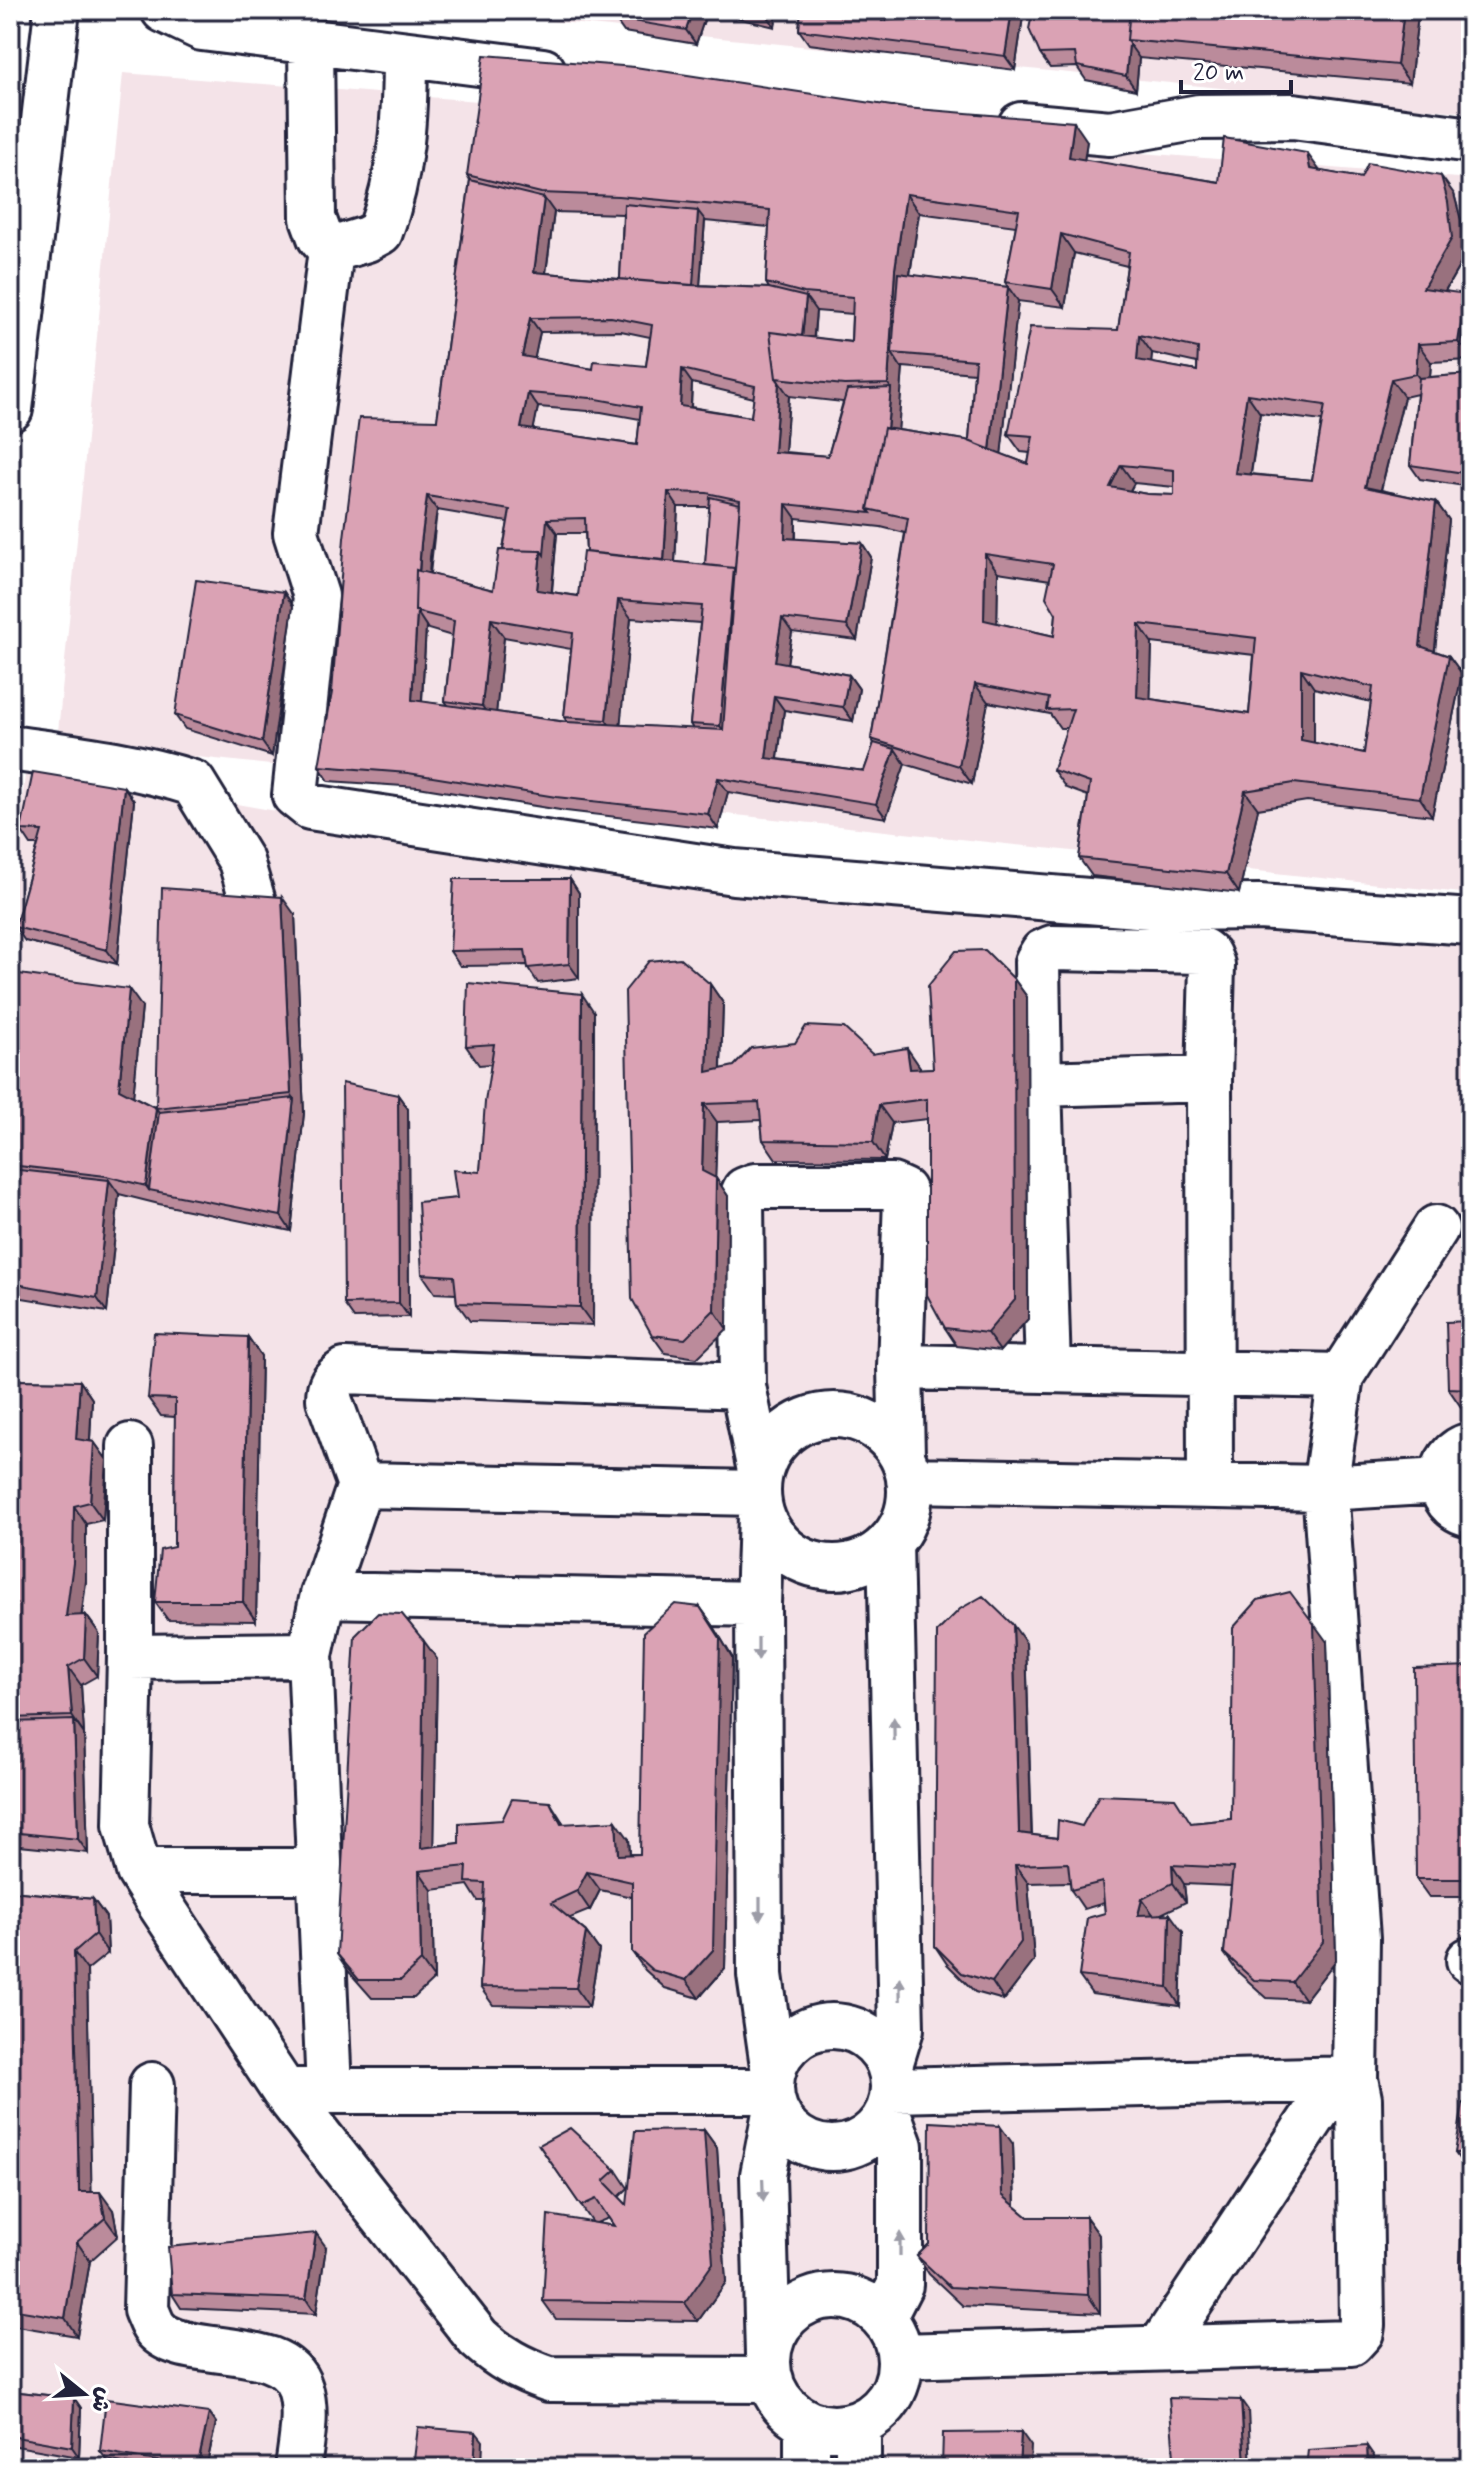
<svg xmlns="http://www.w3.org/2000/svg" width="1481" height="2478" viewBox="0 0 1481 2478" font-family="Mynerve,'Playpen Sans Arabic',sans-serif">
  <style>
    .built { fill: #f4e3e8 }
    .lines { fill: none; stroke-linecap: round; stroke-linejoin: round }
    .minor-casing { stroke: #22223b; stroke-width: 50 }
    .minor { stroke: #fff; stroke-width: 44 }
    .wall { fill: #bb8b9b; stroke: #22223b; stroke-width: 2; fill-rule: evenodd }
    .shaded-wall { fill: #99717e; stroke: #22223b; stroke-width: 2 }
    .building { fill: #daa2b4; stroke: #22223b; stroke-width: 2; fill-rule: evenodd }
    .oneway { fill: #9c9ca7 }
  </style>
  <rect width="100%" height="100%" fill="#fff"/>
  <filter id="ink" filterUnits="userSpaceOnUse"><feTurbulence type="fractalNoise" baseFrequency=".0125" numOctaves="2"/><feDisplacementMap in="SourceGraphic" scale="16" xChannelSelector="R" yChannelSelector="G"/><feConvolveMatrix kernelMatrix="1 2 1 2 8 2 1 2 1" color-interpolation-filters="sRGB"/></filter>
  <g filter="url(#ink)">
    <path class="built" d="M440,10H1471V113Z
      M123,73L1471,179V894L57,742Z
      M26,767L733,891L1471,937V2468H10V906Z"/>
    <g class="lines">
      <defs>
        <path id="minor" d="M164,10L202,28L543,71
          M311,42L313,218L320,237L331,250L296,533L316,596L295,795L310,807L734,872L1174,908L1259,907L1471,922
          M1021,125L1110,133L1199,117L1293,116L1471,140
          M331,250L367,239L380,232C402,174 405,115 405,54
          M10,409L57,10
          M10,748C72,757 133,764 193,783L241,861L253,902
          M1039,1084L1037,962L1043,952L1052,948L1203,951L1208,955L1212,965L1209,1079
          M900,1367L1341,1376L1325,1488L909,1480
          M1048,1369L1039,1084L1209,1079L1210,1485
          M1341,1376L1436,1228
          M743,1386L741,1199L745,1190L755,1186H892L903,1191L906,1198L900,1367L902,1456
          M758 1491a76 76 0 1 1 152 0a76 76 0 1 1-152 0Z
          M1471,1445C1434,1454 1431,1507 1471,1514
          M130,1446V1657
          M360,1485L329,1399C329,1385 333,1379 345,1371L743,1386L760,1471
          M757,1493L360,1485L323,1595L310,1655L130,1657L126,1825L139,1871L156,1898L284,2091L478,2338C500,2358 520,2369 549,2379L771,2380
          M761,1515L758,1604L760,1975L773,2066
          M323,1595L758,1604
          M310,1655L329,2090
          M139,1871H320
          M1469,1960H1471
          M771 2087a61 61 0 1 1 122 0a61 61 0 1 1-122 0Z
          M890,2065L901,2029L890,1543
          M1355,2079L1357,1938L1325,1488L1441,1481
          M152,2085L146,2310C149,2316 151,2323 154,2327C179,2363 284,2335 300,2388C308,2413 301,2443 298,2468
          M893,2090L1355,2079L1359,2099L1362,2325L1361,2332L1351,2343L900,2356
          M284,2091H770
          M768 2362a66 66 0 1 1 132 0a66 66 0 1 1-132 0Z
          M883,2318L900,2285V2146L888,2113
          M1160,2348L1338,2079
          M768,2354L763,2175L775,2113
          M858,2424V2468
          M807,2468V2423"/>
      </defs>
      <use href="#minor" class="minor-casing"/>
      <use href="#minor" class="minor"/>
    </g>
    <path class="wall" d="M616,10H777L775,27L707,11L696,44L624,32L614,18Z
      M801,10H894L893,20L1024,10L1015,70L809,44L799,30Z
      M1033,10H1415L1418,15L1410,83L1139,58L1136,90L1086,80L1077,67L1050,68L1040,54Z
      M1087,141L1084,160L1219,182L1320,171L1454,194L1461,220L1465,256L1445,291L1471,298V360L1431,362L1430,377L1471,374V487L1420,479L1410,465L1417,394L1404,397L1381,490L1436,502L1449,520L1435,651L1449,656L1462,674L1432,816L1307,801L1258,809L1239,893L1092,876L1079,858L1088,796L1066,788L1053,770L1067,728H1060L1050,714L988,702L972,784L905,764L886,818L728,792L718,829L566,811L418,787L329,781L319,766L437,420L470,180L467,175ZM554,212L623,214L620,279L546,273ZM919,213L1016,226L1005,282L1008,287L910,275ZM705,221L769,227L766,283L769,288L700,285ZM1074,253L1127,266L1118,330L1008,434L1021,452L1030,453L1028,464L1001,454L1018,301L1065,307ZM816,311L852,314L851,342L814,338ZM621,331L650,337L646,366L593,369L534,359L540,332ZM1152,353L1197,363V371L1151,363ZM903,367L974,373L969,441L898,430ZM692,383L754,398L751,417L691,407ZM789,396L843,402L828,456L785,452ZM538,407L601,412L640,419L637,445L533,430ZM1260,413L1322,421L1312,480L1251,474ZM1134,483L1174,487V495L1147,494L1130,491ZM678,507H710L705,565L675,562ZM437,510L508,522L503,550L493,590L430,574ZM796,518L881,527L905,533L871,739L874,743L864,771L778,759L784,710L853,721L859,689L849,675L787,663L792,632L857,640L871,557L862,543L796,539ZM557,533H585L586,552L578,596L552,592ZM998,572L1050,580L1056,614L1054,636L997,623ZM631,618L700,623L690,724L693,729L620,725ZM426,626L428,629L452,636L445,701L448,705L422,702ZM504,637L571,649L564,717L567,722L496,712ZM1152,643L1254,655L1249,714L1150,699ZM1314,688L1371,702L1364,753L1314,743Z
      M284,592L293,606L272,756L185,729L175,715Z
      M124,787L134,801L117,964L25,941L15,927L38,845H31L21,830Z
      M570,879L579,893V978L538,983L528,968V965L460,966L450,951Z
      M295,915L304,1113L291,1231L159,1204L119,1194L107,1312L10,1296V1064L142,1007L133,1096L156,1108Z
      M1014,979L1027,997L1028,1319L1000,1351L957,1346L945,1328L927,1119L892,1123L885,1160L776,1159L763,1140L761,1120L717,1122L715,1177L728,1196L727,1329L697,1358L665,1353L652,1335L710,984L723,1003L721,1069L872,1054L920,1067V1069L933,1068Z
      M594,1012L593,1325L470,1321L457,1303L456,1294L435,1293L422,1274L457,1198L480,1172L491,1064L479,1065L466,1046Z
      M398,1095L408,1109L409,1317L354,1318L344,1304Z
      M1471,1321V1407H1461L1448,1388Z
      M248,1337L261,1356L256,1621L168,1620L155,1602L174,1547L175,1417L161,1416L148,1398Z
      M10,1380L80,1381L92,1399L90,1441L94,1442L107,1460L103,1520L86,1524V1581L82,1615H86L99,1633L97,1676L81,1685L84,1734L88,1853L10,1845Z
      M1471,1531V1604L1462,1591Z
      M700,1607L713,1625L732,1657L725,1968L699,1998L665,1988L645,1970L632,1952V1897L600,1890L590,1910L570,1918L586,1932L599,1950L589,2007L493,2005L480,1987L484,1901H478L468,1885L432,1890L434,1979L414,1998H372L349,1972L337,1954L437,1659L434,1846L459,1843L562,1821L564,1824L629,1839L630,1854H640Z
      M1327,1642L1336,1960L1305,2000L1267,1998L1237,1971L1224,1953L1231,1886L1184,1884L1186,1902L1161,1914L1183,1932L1180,2006L1092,1994L1079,1976L1105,1913L1104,1903L1084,1909L1071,1890L1070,1882L1028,1883L1034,1961L1004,2000L975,1992L947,1964L935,1946L1026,1643L1032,1835L1057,1838L1082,1826L1192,1823L1231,1819Z
      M1471,1666V1897H1429L1416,1879Z
      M10,1891L93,1899L106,1917L108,1953L87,1970L91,2192L113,2210L118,2236L90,2261L77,2336L10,2325Z
      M1471,2101V2167H1465L1455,2153Z
      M704,2130L717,2148L726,2282L698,2321L556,2319L543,2301L593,2223L539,2145L616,2170L628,2188L619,2197L627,2205ZM609,2218L614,2226L596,2223Z
      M1013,2144L1015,2206L1028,2217H1086L1099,2235L1100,2313L963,2306L929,2274L917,2256L929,2244Z
      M1471,2212V2282L1470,2281L1460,2267Z
      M326,2247L316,2314L181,2308L172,2294Z
      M10,2391L74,2398L81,2408L79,2457L10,2445Z
      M209,2413L216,2423L206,2468H150L107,2460L100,2451Z"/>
    <path class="shaded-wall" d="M693,10L707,11L696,44L686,30Z
      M765,10H777L775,27L765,12Z
      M883,10H894L892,35L882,21Z
      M1012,10H1024L1015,70L1005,56Z
      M1404,10H1415L1418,15L1410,83L1397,65Z
      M1129,44L1139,58L1136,90L1126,76Z
      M1074,122L1087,141L1082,175L1069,157Z
      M1307,153L1320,171L1310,169Z
      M1441,176L1454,194L1461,220L1465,256L1436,306L1423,288Z
      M906,194L919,213L908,287L892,353L901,367H903L897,446L887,432L891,388L888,384L895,269Z
      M544,198L554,212L544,287L534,272Z
      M698,211L705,220L699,299L692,289Z
      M1061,234L1074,253L1065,307L1052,289Z
      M1008,287L1018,301L1000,465L990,451Z
      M1466,294L1471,300L1461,346L1458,342Z
      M806,297L816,311L812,354L802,340Z
      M530,318L540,332L532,371L522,356Z
      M1139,335L1152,353L1150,378L1137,360Z
      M1418,344L1431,362L1429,392L1416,374Z
      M682,369L692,383L690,420L680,406Z
      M1391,379L1404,397L1377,505L1365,487Z
      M779,382L789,396L784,466L774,452Z
      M528,393L538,407L531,442L521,428Z
      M1247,394L1260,413L1248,491L1235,473Z
      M1121,465L1134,483L1122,505L1110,487Z
      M668,492L678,507L674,579L664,564Z
      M427,496L437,510L430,557L427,614L417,611L421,543Z
      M1436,502L1449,520L1433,665L1420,646Z
      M786,504L796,518L795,552L785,538Z
      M547,519L557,533L550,608L537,590L541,551Z
      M862,543L871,557L857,640L847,626Z
      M985,554L998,572L997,639L984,620Z
      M734,568L740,577L733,744L720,726Z
      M284,592L293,606L272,756L262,742Z
      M618,600L631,618L619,738L606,720Z
      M417,612L426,626L421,714L412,700Z
      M782,618L792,632L785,676L775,661Z
      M491,619L504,637L495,724L482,706Z
      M1139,624L1152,643L1150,715L1137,697Z
      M1449,656L1462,674L1432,816L1420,798Z
      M1301,669L1314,688V758L1301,740Z
      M849,675L859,689L853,721L843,707Z
      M975,684L988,702L972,784L959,766Z
      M774,696L784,710L776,772L766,758Z
      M895,749L905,764L886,818L876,804Z
      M718,778L728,792L718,829L708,814Z
      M124,787L134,801L117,964L107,950Z
      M1245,791L1258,809L1239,893L1226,874Z
      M570,879L579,893V978L569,964Z
      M282,897L295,915L304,1113L291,1231L281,1216L294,1098L291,1094Z
      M1014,979L1027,997L1028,1319L1000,1351L987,1333Z
      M710,984L723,1003L720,1090L707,1072Z
      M129,989L142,1007L132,1108L119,1089Z
      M582,994L594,1012L593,1325L580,1307Z
      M907,1048L920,1067L923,1087L910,1069Z
      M398,1095L408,1109L409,1317L399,1303Z
      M704,1104L717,1122L715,1189L702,1171Z
      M879,1105L892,1123L885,1160L873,1142Z
      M156,1108L169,1126L149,1190L146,1186Z
      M716,1178L728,1196L727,1329L714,1310Z
      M109,1180L119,1194L107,1312L97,1298Z
      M248,1337L261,1356L256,1621L243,1602Z
      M80,1381L92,1399L89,1457L76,1439Z
      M94,1442L107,1460L103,1520L90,1502Z
      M74,1506L86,1524V1581L79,1634L66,1616Z
      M700,1607L713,1625L732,1657L725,1968L699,1998L686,1980Z
      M86,1615L99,1633L97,1676L84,1658Z
      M1314,1624L1327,1642L1336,1960L1305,2000L1292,1982Z
      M1013,1625L1026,1643L1032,1852L1019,1833Z
      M424,1641L437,1659L434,1866L421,1848Z
      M68,1667L81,1685L84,1734L72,1716Z
      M74,1720L84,1734L88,1853L78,1839Z
      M550,1802L562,1821L574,1843L561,1824Z
      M616,1821L629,1839L631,1873L618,1855Z
      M1015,1865L1028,1883L1034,1961L1004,2000L992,1982Z
      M1172,1865L1184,1884L1186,1902L1173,1883Z
      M419,1871L432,1890L434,1979L421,1961Z
      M587,1872L600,1890L590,1910L577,1891Z
      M93,1899L106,1917L108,1953L95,1934Z
      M1142,1899L1155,1917L1138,1915Z
      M1170,1914L1183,1932L1180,2006L1168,1987Z
      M586,1932L599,1950L589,2007L576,1988Z
      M74,1952L87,1970L92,2210L79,2192Z
      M1000,2126L1013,2144L1015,2214L1002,2195Z
      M704,2130L717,2148L726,2282L698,2321L685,2303Z
      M100,2192L113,2210L118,2236L105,2218Z
      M1086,2217L1099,2235L1100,2313L1088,2295Z
      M316,2233L326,2247L316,2314L306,2299Z
      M77,2242L90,2261L77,2336L65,2318Z
      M74,2398L81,2408L79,2457L72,2447Z
      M1241,2400L1248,2410L1251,2468H1246L1245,2467Z
      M209,2413L216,2423L206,2468H197Z
      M476,2432L483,2441L482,2468H474Z
      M1021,2432L1031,2446L1030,2468H1019Z
      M1367,2446L1374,2456V2468H1368Z"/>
    <path class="building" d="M616,10H693L686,30L614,18Z
      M801,10H883L882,21L936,16L937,10H1012L1005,56L799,30Z
      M1033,10H1130L1127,40L1129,44L1126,76L1077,66L1075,53L1040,54L1029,29Z
      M1130,10H1404L1397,65L1127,40Z
      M484,55L635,67L905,108L1074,122L1069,157L1219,182L1224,138L1307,153L1310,169L1361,178L1368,163L1441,176L1448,202L1452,238L1423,288L1466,294L1458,342L1418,344L1416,374L1391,379L1365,487L1436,502L1420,646L1449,656L1420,798L1294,783L1245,791L1226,874L1079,858L1090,783L1053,770L1073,709L1047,710L1049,698L975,684L959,766L871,739L908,518L868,509L884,428L966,440L1028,464L1033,436L1008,434L1030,327L1118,330L1129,252L1061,234L1052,289L1005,282L1019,210L906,194L895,269L888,384L844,385L776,378L770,332L851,342L853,297L804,293L766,283L770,210L618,196L541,193L467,175ZM1139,335L1198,348L1197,371L1137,360ZM1247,394L1325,405L1312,480L1235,473ZM1121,465L1174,470V495L1147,494L1110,487ZM985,554L1053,564L1046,597L1056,614L1054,636L984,620ZM1139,624L1256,638L1249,714L1137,697ZM1301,669L1373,687L1364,753L1301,740Z
      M470,180L544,198L534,272L689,285L769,288L806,297L802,336L770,332L776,378L779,382L774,452L828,456L847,390L891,388L887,429L884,428L868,509L871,513L786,504L785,538L862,543L847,626L782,618L775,661L849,675L843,707L774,696L766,758L864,771L874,743L895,749L876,804L718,778L708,814L556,797L408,773L319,766L332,692L344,538L359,418L437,420ZM611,317L652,325L646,366L594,361L593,369L522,356L530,318ZM682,369L755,386L751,417L680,406ZM528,393L591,398L641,407L637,445L521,428ZM668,492L707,493L740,500L723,730L566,722L412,700L417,611H415L416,570L419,571L421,543L427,496L510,510L503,550L541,551L544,555L547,519L585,518L586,552L664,560Z
      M624,204L698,211L693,285L620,279Z
      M898,273L1008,287L990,450L969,441L975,360L892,353Z
      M1469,298H1471V348L1461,346Z
      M1471,374V474L1410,465L1419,378Z
      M710,497L740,504L735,570L734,568L705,565Z
      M499,550L541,551L537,590L578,596L583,552L734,568L720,726L690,724L702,606L618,600L606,720L564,717L573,633L491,619L482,706L445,701L454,621L415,611L416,570L493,590Z
      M196,580L284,592L262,742L175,715Z
      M33,772L124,787L107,950L15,927L42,831L21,830Z
      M454,879H570L569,964L528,968L525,950L450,951Z
      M162,888L282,897L291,1094L156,1108Z
      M985,950L1014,979L1015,1300L987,1333L945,1328L927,1295V1099L879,1105L873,1142L763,1140L759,1102L704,1104L702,1171L716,1178L714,1310L685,1339L652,1335L632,1299L625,991L649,961L680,958L710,984L707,1072L734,1066L751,1048L795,1043L806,1026L844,1028L872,1054L907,1048L910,1069L933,1068L928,986L956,951Z
      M19,974L129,989L119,1089L156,1108L146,1186L106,1176L10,1165V1064Z
      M468,983L582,994L580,1307L457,1303L454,1276L422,1274L418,1202L457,1198L453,1170L480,1172L485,1102L494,1044L466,1046Z
      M342,1083L398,1095L399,1303L344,1304Z
      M294,1098L281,1216L149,1190L159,1112Z
      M10,1169L109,1180L97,1298L10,1283Z
      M1471,1321V1389L1448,1388L1446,1322Z
      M154,1333L248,1337L243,1602H155L160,1550L174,1547L175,1399L148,1398Z
      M10,1380L80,1381L76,1439L94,1442L90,1502L74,1506L73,1563L66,1616L86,1615L84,1658L68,1667L72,1716L10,1718Z
      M1471,1531V1591H1462V1532Z
      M1290,1592L1314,1624L1323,1942L1292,1982L1254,1980L1224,1953L1233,1868L1172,1865L1173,1883L1142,1899L1138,1915L1170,1914L1168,1987L1079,1976L1087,1918L1105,1913L1102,1882L1071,1890L1068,1863L1015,1865L1021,1942L992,1982L962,1973L935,1946L937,1632L960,1609L983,1596L1013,1625L1019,1833L1057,1838L1058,1820L1082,1826L1099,1795L1175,1798L1191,1823L1231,1819L1233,1628L1258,1600Z
      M675,1604L700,1607L720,1638L713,1950L686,1980L652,1970L632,1952V1882L587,1872L577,1891L551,1903L586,1932L576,1988L480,1987L485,1883L466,1882L467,1866L419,1871L421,1961L401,1980H359L337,1954L355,1636L378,1613L402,1614L424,1641L421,1848L459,1843V1823L502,1820L512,1799L550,1802L561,1824L616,1821L618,1855L640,1854L644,1632Z
      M1471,1666V1879H1416L1414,1668Z
      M74,1720L78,1839L10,1832V1722Z
      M10,1891L93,1899L95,1934L74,1952L79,2192H100L105,2218L77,2242L65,2318L10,2309Z
      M1471,2101V2152L1455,2153L1463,2103Z
      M930,2122L1000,2126L1002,2195L1028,2217H1086L1088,2295L950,2287L917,2256L929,2244Z
      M570,2128L616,2170L604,2181L627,2205L635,2131L704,2130L713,2263L685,2303L543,2301L548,2215L614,2226L596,2199L581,2206L539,2145Z
      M1471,2212V2269L1460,2267L1462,2214Z
      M316,2233L306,2299L172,2294L168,2247Z
      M10,2391L74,2398L72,2447L10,2436Z
      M1169,2398L1241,2400L1245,2467L1175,2468Z
      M106,2399L209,2413L197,2468L100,2451Z
      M418,2427L476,2432L474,2468H413Z
      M1021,2432L1019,2468H942L943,2433Z
      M1367,2446L1368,2468H1306L1308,2450Z"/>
    <defs><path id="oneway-solid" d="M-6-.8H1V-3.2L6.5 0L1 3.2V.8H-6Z" transform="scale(2)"/></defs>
    <g class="oneway">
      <use href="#oneway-solid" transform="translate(758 1649) rotate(90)"/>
      <use href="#oneway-solid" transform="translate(894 1729) rotate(-91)"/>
      <use href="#oneway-solid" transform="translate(760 1909) rotate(90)"/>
      <use href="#oneway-solid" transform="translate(900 1989) rotate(-91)"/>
      <use href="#oneway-solid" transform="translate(763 2190) rotate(88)"/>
      <use href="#oneway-solid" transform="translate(900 2244) rotate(-90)"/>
    </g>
  </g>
  <rect width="1481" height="2478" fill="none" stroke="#fff" stroke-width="40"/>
  <rect x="20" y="20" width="1441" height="2438" fill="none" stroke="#22223b" stroke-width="3" filter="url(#ink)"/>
  <g transform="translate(84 2394) rotate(108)" stroke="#ffffff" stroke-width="6" paint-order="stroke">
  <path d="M0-6L14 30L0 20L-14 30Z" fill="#22223b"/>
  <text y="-12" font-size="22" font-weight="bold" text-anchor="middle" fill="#22223b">ش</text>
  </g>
  <path d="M1181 80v12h110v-12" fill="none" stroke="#22223b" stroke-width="4"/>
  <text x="1193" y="80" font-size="24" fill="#22223b" stroke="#ffffff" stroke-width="6" paint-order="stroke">20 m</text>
</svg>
